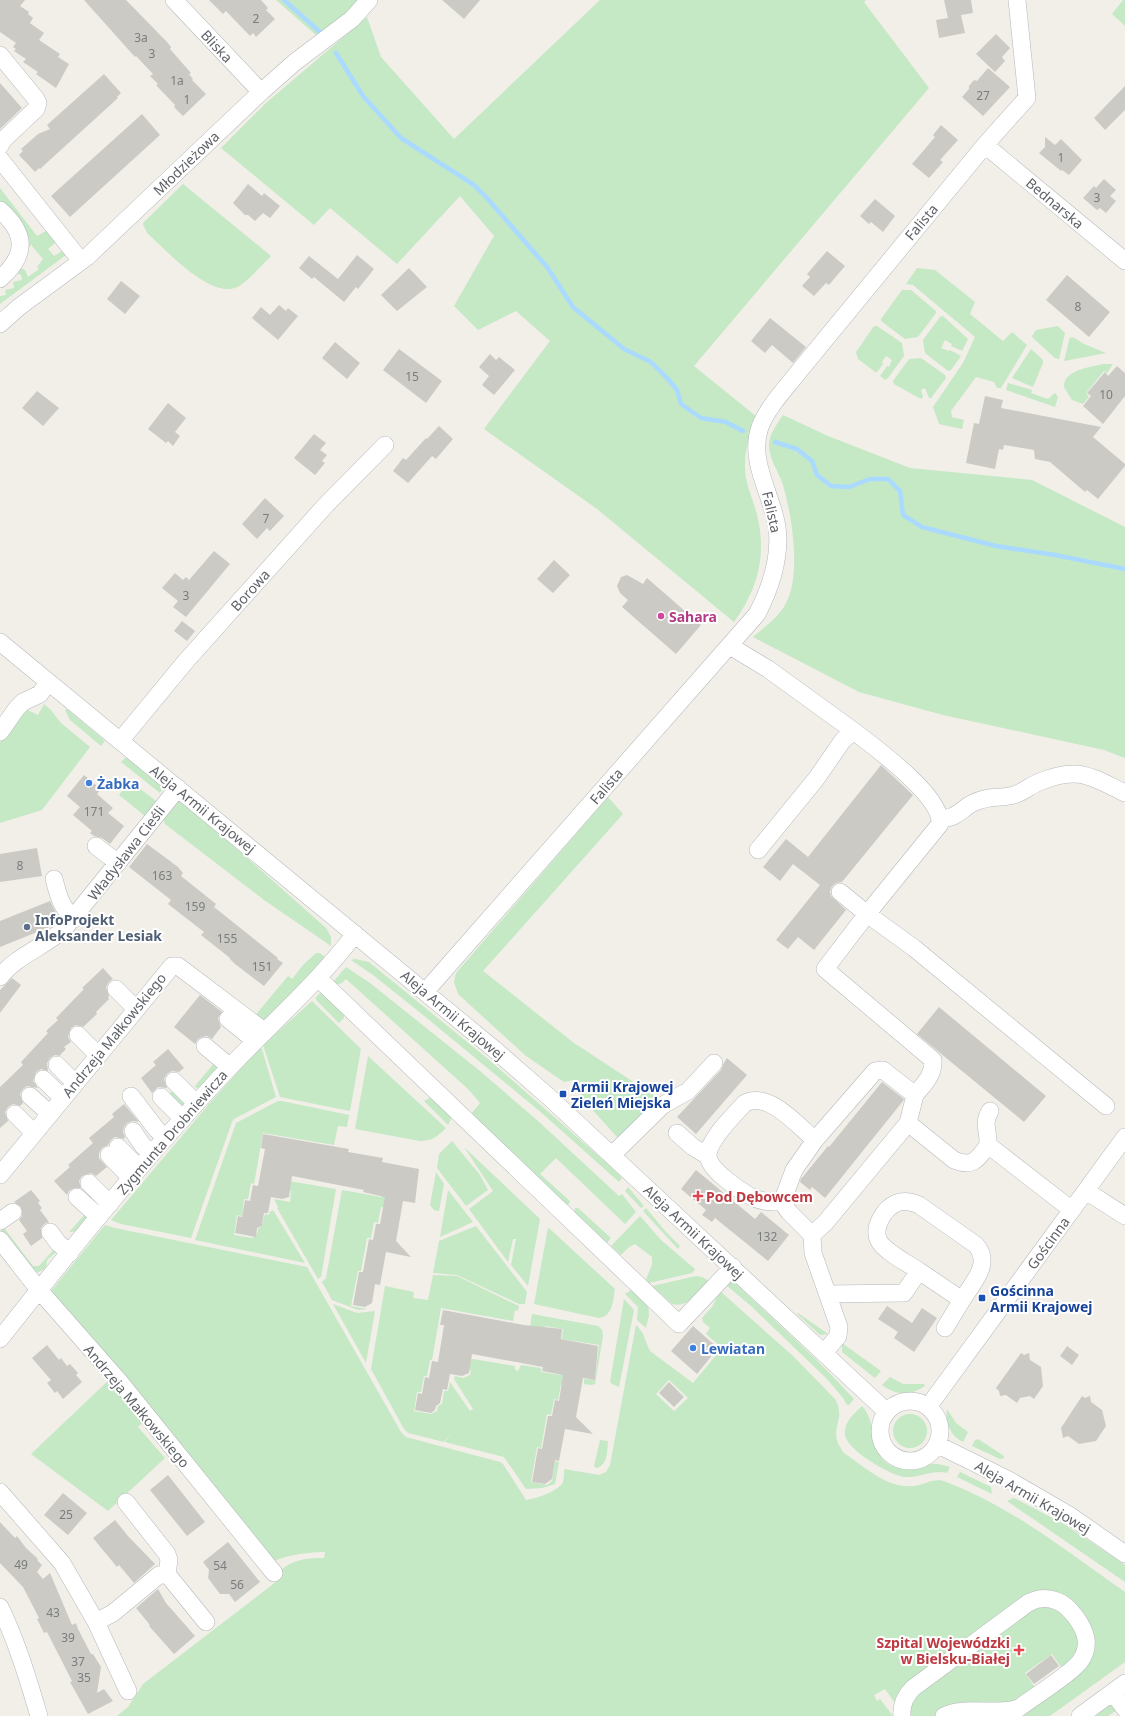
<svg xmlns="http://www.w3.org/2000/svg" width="1125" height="1716" viewBox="0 0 1125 1716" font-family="'Noto Sans',sans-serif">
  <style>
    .green { fill: #c5e8c5; fill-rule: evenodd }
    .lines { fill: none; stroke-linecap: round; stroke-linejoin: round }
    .stream { stroke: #aadaff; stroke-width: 4.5 }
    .building { fill: #cccac5 }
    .minor-casing { stroke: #b5b8bc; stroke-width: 18 }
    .minor { stroke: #fff; stroke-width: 17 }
    .hotel-dot { fill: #d1479c; stroke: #fff; stroke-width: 1.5 }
    .shop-dot { fill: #3f7fe0; stroke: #fff; stroke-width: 1.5 }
    .service-dot { fill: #5c6f8a; stroke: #fff; stroke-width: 1.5 }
    .transit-dot { fill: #1a4fb4; stroke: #fff; stroke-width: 1.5 }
    .health-dot { fill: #e0444e; stroke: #fff; stroke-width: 1.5 }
    .labels { text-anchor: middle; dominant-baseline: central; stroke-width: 4; stroke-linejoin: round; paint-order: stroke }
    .number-label { font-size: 12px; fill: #7a7d7f }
    .street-label { font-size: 14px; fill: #5f6368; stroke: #fff }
    .hotel-label { font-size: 14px; font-weight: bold; fill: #b23c85; stroke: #fff; text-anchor: start }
    .shop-label { font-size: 14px; font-weight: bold; fill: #366cbe; stroke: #fff; text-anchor: start }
    .service-label { font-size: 14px; font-weight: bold; fill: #4e5e75; stroke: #fff; text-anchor: start }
    .transit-label { font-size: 14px; font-weight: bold; fill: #164399; stroke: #fff; text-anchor: start }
    .health-label { font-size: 14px; font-weight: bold; fill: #be3a42; stroke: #fff; text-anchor: start }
  </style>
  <rect width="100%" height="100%" fill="#f1efe8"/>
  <path class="green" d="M276,0H360L349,12L316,35Z
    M600,0H866L864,2L929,88L694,366L757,417C751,433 745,447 745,464C744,482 753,498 757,515C767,555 758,589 734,622L597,509L484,429L550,341L516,311L478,330L454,306L494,236L460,196L397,264L330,208L314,225L221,148L266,103L367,17L381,57L454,139Z
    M1123,0H1125V26L1112,14Z
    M183,184L271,256C264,263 245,284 237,287C211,300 165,249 147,233L143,224L144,222Z
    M0,188L37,236L46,231L56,242L48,249L54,256L62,251H64L66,255L0,304V296L6,295L5,290L14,288L13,282L22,280L21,275L16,273L21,268L25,270L28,277L39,269L37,267L43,259L32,246V244L26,251L0,202Z
    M917,268L935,270L975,302L970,314L1003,341L1012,332L1027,345L1001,388H997L994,382L976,377L951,411L952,417L964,420L962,429L939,424L933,407L963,363L975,337L913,285L906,284Z
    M902,290H911L936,311V313L918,337L905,339L881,321V319Z
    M943,316L968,339L962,351L951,346L952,344L945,340L941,348L949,351L950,350L961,356L951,370L948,371L925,353L923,340L940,317Z
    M874,326H877L902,343L904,356L888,378L885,380L880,376L887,366L889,367L892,360L886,356L882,362L883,364L877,372H875L858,359L856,352Z
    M1058,326L1065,333L1059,359L1055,358L1033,338L1032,336L1036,330Z
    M1070,337L1072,338L1073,337L1084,344L1106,353L1064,361Z
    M1031,349L1043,360V363L1033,387L1012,378Z
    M921,358L945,375L946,378L931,398H929L925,388L921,390L923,397L921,399L894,384L893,381L909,359Z
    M1103,364H1113L1107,373L1104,371L1086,393L1089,397L1083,404L1072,400L1064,387C1063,370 1091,367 1103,364Z
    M1008,383L1032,390L1031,393L1048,399L1055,393L1058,397L1055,407L1006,390Z
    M783,415L828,436L910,468L1032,480L1125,527V758L1104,750L943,715L859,692L753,637C764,627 778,618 785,605C802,576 792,516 783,485C779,472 769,460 769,445C769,434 778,423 783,415Z
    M44,704L51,710L61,723L90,747L42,810L0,823V742L24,708L38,715Z
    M67,709L105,741L101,746L70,720L65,710Z
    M125,758H128L163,787L160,793L121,762Z
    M130,781L156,801V803L145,816L119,795Z
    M608,797L623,814L483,971L574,1043L661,1100L621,1137H617L580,1096L583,1090L573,1080L564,1082L526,1056L458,994L454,982L456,973Z
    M176,800L180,801L227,840L326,928L331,937V946L264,900L165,824L163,819Z
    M316,953H320L325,957L315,975L260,1023L253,1018L288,976L292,979L303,965Z
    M355,959L369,962L488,1059L610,1166L622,1178L619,1182L543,1114L428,1019L373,975L351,960Z
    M346,967L370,983L480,1071L538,1121L619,1196L622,1194L636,1212L625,1224L556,1158L540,1174L570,1201L569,1204L566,1205L471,1114L480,1103L468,1089L346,979L342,983L335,985L333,982Z
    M321,992L344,1014V1018L339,1023L316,1000V997Z
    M312,1001L361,1049L350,1111L280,1097L263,1045Z
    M259,1048L262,1049L276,1097L234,1119L232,1122L191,1238L121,1224L111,1220L209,1104Z
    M368,1056L446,1128C437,1137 432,1141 420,1141L355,1129Z
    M216,1061L218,1067L199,1088L194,1087Z
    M176,1088L188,1101L182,1109L169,1094Z
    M431,1097L450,1113L451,1119L448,1125L424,1101Z
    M278,1101H282L349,1115L347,1127L338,1126L334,1145L263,1133L254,1184L251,1183L248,1199H244L242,1216L237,1215L234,1235L252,1238L257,1234L258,1229L262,1226L265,1214L269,1215L270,1212L273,1210L305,1263L195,1240L236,1123Z
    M452,1141L480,1175L488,1190L466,1206L437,1168L439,1154Z
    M464,1147L540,1219L528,1286L511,1265L516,1239H513L508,1262L469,1209L493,1191Z
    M436,1172L444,1184L439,1211L434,1210L430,1205Z
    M289,1181L336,1189L321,1277L318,1279L277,1208L278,1207L274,1199L290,1202L291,1191L279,1188Z
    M628,1187L644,1206L641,1208L625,1191Z
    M342,1190L381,1197L382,1193L389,1194L387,1207H381L378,1223L374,1222L371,1238H367L361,1271H358L351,1306L368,1309L358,1310L332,1300L322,1282L326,1278Z
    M448,1190L473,1222L440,1237Z
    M575,1208H578L611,1238L607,1243L574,1213Z
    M646,1208L666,1232L680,1246L678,1249L643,1211Z
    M87,1212L89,1215L80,1231L69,1232Z
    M640,1216L661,1240L695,1269L692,1273L649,1283L646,1279L652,1265V1257L635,1244L629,1247L621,1255L611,1246Z
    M2,1225L33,1266H39L56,1247L55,1253L47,1260L46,1268L39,1272L32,1271L2,1233L1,1228Z
    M105,1225L115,1228L307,1267L401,1432L406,1437L500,1462L503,1464L526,1500C535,1499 559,1491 563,1482C564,1478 564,1473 564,1469L599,1475L606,1472L610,1465L636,1325C646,1335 644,1339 650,1351L693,1383L722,1348L706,1334L710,1328L703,1322L702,1318L712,1307L720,1291L793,1356L835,1399C848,1422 825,1428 844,1453C865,1467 887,1489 914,1486C925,1485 935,1477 946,1482C1012,1507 1068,1552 1125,1592V1662L1050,1716H950H1004L1090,1649L1050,1594L897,1706L885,1689L874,1695L877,1701L880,1699L893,1716H117L128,1707L143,1684L281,1578L282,1569C295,1559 308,1558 324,1558L325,1552C311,1552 284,1555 273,1562L51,1291ZM669,1380L688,1398L674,1411L656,1394Z
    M476,1226L527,1292L525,1304H519L457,1275L433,1273L439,1241Z
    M548,1228L550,1229L615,1289C613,1300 613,1316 599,1318L534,1304Z
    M433,1275L457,1276L519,1306L518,1311L515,1310L513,1321L441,1308L432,1360H430L427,1376H424L421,1392H417L414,1411L431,1414L437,1411L438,1406L442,1404L444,1391H448L450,1382L470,1411L473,1409L454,1379L455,1376L463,1378L470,1375L471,1371L465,1367L467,1358L515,1366V1370L518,1371L521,1365L541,1368V1372L560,1375L561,1371L568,1373L566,1385L561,1384L558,1400L554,1399L551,1415L547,1414L541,1448L537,1447L531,1482L547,1485L552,1481L555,1461L559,1462L555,1484L542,1488L526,1489L504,1457L445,1442L452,1432L444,1442L408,1433L404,1429L371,1369L385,1286L414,1292L413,1298L428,1300Z
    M696,1276L702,1277L709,1281C698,1292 690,1308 672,1304L652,1286Z
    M729,1281L736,1284C776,1322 817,1358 854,1399L849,1405H847L843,1398L828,1380L751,1306L726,1285Z
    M635,1289L648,1303L649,1315L646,1328L637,1320L638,1307L625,1294L631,1290Z
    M624,1299L634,1310L619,1387L612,1384L610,1382Z
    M333,1304L357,1313L375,1311L366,1363Z
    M798,1313L828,1334L820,1335L797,1314Z
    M532,1314L598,1326C602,1329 603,1331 603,1336L595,1384L591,1385L584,1384V1379L595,1380L599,1345L562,1339L563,1329L545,1326L544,1330L530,1328Z
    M842,1343L881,1371L875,1378L842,1352Z
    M890,1377L903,1384H924L925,1386C910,1396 897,1396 882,1385Z
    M111,1378L145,1420L138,1427L165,1458L108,1511L31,1454Z
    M862,1406C881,1427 864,1464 905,1469C915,1471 923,1466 932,1464C938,1463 945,1466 950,1467L947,1473C933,1469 921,1478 905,1477C891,1476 845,1449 845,1434C844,1422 854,1414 862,1406Z
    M947,1409L956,1423L968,1432L963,1442C950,1436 945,1422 947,1409Z
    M893 1431a17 17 0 1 1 34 0a17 17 0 1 1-34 0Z
    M978,1439L1004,1456V1458L1000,1459L972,1446L975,1440Z
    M600,1440L608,1441C607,1451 608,1466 596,1468L594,1466Z
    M960,1472L991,1487L992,1494L957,1477Z
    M1014,1498L1064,1524L1125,1565V1582L1007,1501Z
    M1037,1603L1064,1610L1082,1645L1063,1670L1052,1654L1025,1673L1036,1689L1020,1703L938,1716H906L910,1697Z
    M1107,1705H1111L1117,1710L1108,1716H1093Z"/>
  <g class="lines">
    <path class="stream" d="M284,0L320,32
      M336,53L363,96L401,138L474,185L486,197L547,267L573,307L624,349L651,362L667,378L677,390L681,404L701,418L726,422L743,431
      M775,442L797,449L812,461L817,475L831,486L849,487L870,479H888L900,491L903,515L922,527L996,546L1055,555L1125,569"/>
  </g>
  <path class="building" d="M0,0H25L20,6L29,12L28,14L33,18L30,23L44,33L39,40L60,54L58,57L69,64L56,88L36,74L38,72L23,62L26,59L14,51L16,49L13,47L16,43L0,32Z
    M84,0H126L167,42L171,47L170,49L191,73L189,74L193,79L192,80L206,94L183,116L174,107L175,105L156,85L158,84L150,76L153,74L136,56L135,57Z
    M209,0H261L268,8L266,10L275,19L256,37L253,33L250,36L226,11L223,14Z
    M442,0H480L464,19Z
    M944,0H971L973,13L961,15L965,33L939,38L936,20L948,18Z
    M996,34L1010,48L1002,57L1005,61L995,72L976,54Z
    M988,68L1010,87L983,116L962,97L969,89V86L974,80L977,81Z
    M104,74L121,93L117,97L118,98L40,169L39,168L35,172L19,155L23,151L21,149L38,134L50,129L47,125Z
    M0,83L22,108L0,129Z
    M1125,86V110L1105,130L1094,118Z
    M142,114L160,135L70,217L51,196Z
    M941,125L958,140L940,160L943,162L929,178L912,164L935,137L933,135Z
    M1045,137L1055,145L1061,139L1082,160L1069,175L1062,170L1061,171L1039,153L1045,147Z
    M1104,179L1116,190L1110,196L1116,201L1106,213L1100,208L1097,210L1083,198L1094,186L1096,188Z
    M248,184L262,196L264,193L280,206L270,218L263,213L255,221L248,215H245L233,203Z
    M875,199L895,216L883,232L871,222L869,224L860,216Z
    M827,251L845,266L829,285L826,283L814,296L802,286L810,277L807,274Z
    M357,255L374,269L358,289L356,287L344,302L314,277L312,279L299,268L309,256L338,279Z
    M409,268L427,287L397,311L381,295Z
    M1067,275L1110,312L1089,337L1046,300Z
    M121,281L140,296L125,314L107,299Z
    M279,305L286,311L288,308L298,316L278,340L252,318L261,307L270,315Z
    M770,318L806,347L793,363L772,345L765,353L751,341Z
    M335,342L360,363L347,379L322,358Z
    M399,349L442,381L426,403L383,370Z
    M490,354L496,360L499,357L515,370L494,395L482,385L489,376L479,367Z
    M1117,366L1125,373V396L1103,424L1083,406L1091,396L1087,393L1105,372L1108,376Z
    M37,391L59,408L43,426L22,408Z
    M985,396L1003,400L1001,408L1101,427L1093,437L1125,464V466L1098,499L1087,490L1085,492L1050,462L1035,459L1034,450L1004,445L1003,450L999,449L995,469L966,463L974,423L979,424Z
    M168,403L186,418L175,432L180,436L173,446L168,441L166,443L148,429Z
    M439,426L453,439L436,459L432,456L408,483L393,471L403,458L406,460L426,438L427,439Z
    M314,434L326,443L320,450L327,455L322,461L325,463L315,475L294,458Z
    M265,498L284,516L270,531L267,528L257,539L242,524Z
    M214,551L230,564L186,617L173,607L178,601L162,588L175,573L183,580L186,577L189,580Z
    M554,560L570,575L553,593L537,579Z
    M627,575L643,584L647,578L701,625L676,654L622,607L628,600L620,593L617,586L621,577Z
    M182,621L195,631L187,641L174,631Z
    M881,765L913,795L842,882L836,883L832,886L830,891L831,896L846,910L814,950L798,937L788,949L776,940L820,885L793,864L780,881L763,867L786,839L808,857Z
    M84,775L101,789L97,794L113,808L108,813L124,826L110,844L102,838L94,836L90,833L92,831L73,815L80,807L67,796Z
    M147,844L178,867L183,873L181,876L216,904L214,907L278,958L277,959L283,963L264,986L235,964L230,959V958L201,935L204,932L168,904L171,900L129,867Z
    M37,848L42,876L0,882V854Z
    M50,901L59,919L57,922L52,926L0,947V921Z
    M103,968L113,979L109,982L106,987L109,996L108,997L109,999L96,1012L97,1014L83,1027L76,1025L71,1028L68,1037L71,1042L64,1047L66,1049L60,1055L61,1056L55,1055L50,1058L47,1063L48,1071L41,1069L36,1072L33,1081L38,1088L27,1086L23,1089L20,1094L23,1103L20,1106L13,1104L8,1107L5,1112L8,1121L0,1128V1087L23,1065L21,1062L48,1033L46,1031L58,1020L56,1018L84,989L82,988Z
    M12,978L21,985L0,1013V990Z
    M200,995L222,1012L218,1018L221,1027L212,1039L207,1036L202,1037L198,1039L195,1044L174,1027Z
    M939,1007L1046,1096L1024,1122L917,1034Z
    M168,1049L184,1068L179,1072L172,1071L167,1074L164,1079L167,1088L158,1087L152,1093L141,1078L156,1065L153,1062Z
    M727,1058L747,1075L696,1134L677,1117L721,1070L724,1063Z
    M882,1082L904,1099L903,1101L825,1198L812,1187L810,1190L800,1182L801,1179L828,1146L829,1147Z
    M124,1104L139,1122L133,1121L127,1123L124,1127L123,1132L125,1137L124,1139L115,1137L111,1140L108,1145L102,1148L99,1153V1158L107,1167L96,1176L91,1173L82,1176L79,1181L81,1188H74L69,1191L67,1195L54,1181L70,1167L68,1165L93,1143L89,1138L114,1117L112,1114Z
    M263,1134L349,1149L348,1152L383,1158L382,1162L419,1169L415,1203L403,1201L396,1241L411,1257L386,1252L380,1285L375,1284L372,1303L365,1307L353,1305L359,1272H363L369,1239L373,1240L376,1224H380L385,1197L363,1192L364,1190L292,1176L289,1197L282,1199L271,1197L268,1213H264L262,1226L257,1228L256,1237L235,1233L238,1216L242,1217L245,1200L250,1201L253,1185L258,1186L265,1149L261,1148Z
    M696,1170L755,1219L761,1212L789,1235L768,1261L715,1218L712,1222L702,1215L706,1210L681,1189Z
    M31,1190L40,1201L38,1203L42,1208L40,1210L49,1222L44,1224L41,1228L42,1238L31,1246L23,1234L27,1231L19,1220L22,1216L21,1207L14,1202Z
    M887,1306L912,1323L922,1308L937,1318L914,1352L894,1338L898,1332L878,1319Z
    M443,1310L524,1325L562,1329L561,1339L598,1346L595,1380L583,1378L576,1417L593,1434L565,1429L559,1461L555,1460L552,1479L545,1484L532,1482L538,1448L542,1449L548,1416H552L555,1400L559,1401L563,1375L542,1371L543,1367L472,1354L469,1373L462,1376L450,1374L447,1390L443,1389L440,1403L436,1406L435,1410L431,1413L415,1410L418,1393L422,1394L425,1377L429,1378L432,1361L438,1362L444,1325H440Z
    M693,1326L718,1348L697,1374L671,1351Z
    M47,1345L59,1360L61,1358L67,1366L70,1364L78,1373L76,1375L82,1382L63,1399L57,1391L55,1393L47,1383L51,1380L32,1358Z
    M1067,1346L1079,1355L1072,1365L1060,1356Z
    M1021,1353L1024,1355L1029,1353L1030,1360L1041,1367L1043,1386L1034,1399L1030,1396L1020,1398L1017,1403L1006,1395L1000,1396L999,1391L996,1388Z
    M669,1382L684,1397L674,1407L659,1393Z
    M1082,1396L1085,1398L1090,1396L1091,1402L1102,1410L1106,1426L1096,1441L1079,1444L1068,1436L1063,1438L1061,1428Z
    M168,1475L205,1522L187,1536L150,1490Z
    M63,1493L87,1513L68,1535L44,1515Z
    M115,1520L128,1536L155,1564L134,1583L119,1565L117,1567L93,1538Z
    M0,1522L15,1538L17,1536L26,1548L38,1559L37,1560L42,1565L37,1572L43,1579L50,1573L72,1625L76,1623L78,1629L91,1654H93L101,1667L97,1693L104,1689L113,1701L88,1714L70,1682L72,1681L47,1632L44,1633L37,1619L39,1618L23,1587L0,1563Z
    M228,1542L260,1582L235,1602L229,1594H220L208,1578L209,1570L203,1562Z
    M158,1589L166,1603L195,1636L174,1654L149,1626L150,1625L136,1608Z
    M1051,1655L1059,1666L1034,1684L1026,1674Z"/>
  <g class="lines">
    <defs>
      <path id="minor" d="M174,0L261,92
        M0,55L36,99L38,103L36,109L2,141L0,146
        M985,145L1125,261
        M0,159L81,261
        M0,210C27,234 27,255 0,279
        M0,324L19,307L87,257L261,92L295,62L352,19L369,0
        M0,642L494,1049L549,1097L887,1412
        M730,646L768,669L855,732
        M0,732L17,708L23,702L40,694L48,682
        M120,741L186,661L324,507L385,445
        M941,817C954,821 961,809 973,803C989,795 998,799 1014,795C1024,792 1032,784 1042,781C1079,766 1091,777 1125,793
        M96,846L118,863
        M758,850L816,779L843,740L850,734L855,732C877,749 942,796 940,824L867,914L825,969L933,1060C934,1075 924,1084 915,1095
        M54,879C58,894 61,908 74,919
        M840,892L867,914L914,948L1106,1106
        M0,977C16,956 44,947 64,929L178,788
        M319,979L679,1324L733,1267
        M116,989L136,1009
        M425,992L757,614C771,587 781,558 777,527C772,494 748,461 760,427C768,406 787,387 800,370L985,145L1027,98L1017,0
        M228,1019L254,1040
        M78,1035L98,1055
        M205,1046L229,1066
        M57,1065L75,1083
        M43,1079L63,1098
        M174,1081L196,1103
        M30,1096L50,1114
        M131,1096L157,1130L166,1138
        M161,1097L183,1119
        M15,1114L34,1133
        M908,1123L954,1160C973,1168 978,1159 988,1145L1072,1210
        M133,1131L143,1146L152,1153
        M677,1133L693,1147L708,1156
        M988,1145C989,1130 982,1125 990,1111
        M118,1147L139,1168
        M109,1155L131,1178
        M612,1155L663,1105L688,1091L714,1063
        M0,1175L172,966H178L182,969L264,1031
        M89,1183L110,1204
        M1086,1191L1125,1216
        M77,1197L99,1217
        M782,1202L794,1170L815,1140C797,1125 769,1091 745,1103C734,1115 709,1139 708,1155C708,1170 742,1192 754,1198C763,1202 772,1202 782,1202L789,1212L812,1235L813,1253L839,1327L838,1336L824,1353
        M0,1221L13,1212
        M50,1232L58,1243L70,1253
        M812,1235L825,1223L908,1123L915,1095L883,1070L875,1071L815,1140
        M0,1240L39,1290L119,1381L274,1573
        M828,1294L904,1293L919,1271L962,1300C973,1282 992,1264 976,1245L919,1205C912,1202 904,1200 897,1203C884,1208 872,1228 879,1241C885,1252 909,1264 919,1271
        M945,1328L962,1300
        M0,1339C69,1252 139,1165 214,1084C260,1033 313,989 355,934
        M880 1431a30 30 0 1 1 60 0a30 30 0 1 1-60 0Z
        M928,1407L1125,1137
        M938,1445L1007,1479L1069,1515L1125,1554
        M0,1492L62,1563L96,1622L128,1691
        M126,1502L167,1554L169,1560L167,1574
        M0,1607C17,1642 28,1679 39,1716
        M96,1622L113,1613L159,1575L167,1574L206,1622
        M1113,1693L1125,1709
        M902,1716C901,1705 905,1696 913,1688L1028,1603C1037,1598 1047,1597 1057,1601C1070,1606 1084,1626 1086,1639C1087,1646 1085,1654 1081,1660C1075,1671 1032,1698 1019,1708C995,1716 965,1705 944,1716
        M1080,1716L1125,1683"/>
    </defs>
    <use href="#minor" class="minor-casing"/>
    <use href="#minor" class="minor"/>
  </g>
  <circle class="hotel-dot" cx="661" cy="616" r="4"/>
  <g class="shop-dot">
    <circle cx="89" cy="783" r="4"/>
    <circle cx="693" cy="1348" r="4"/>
  </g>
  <circle class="service-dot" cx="27" cy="927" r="4"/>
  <g class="transit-dot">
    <rect x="559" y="1090" width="8" height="8" rx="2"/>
    <rect x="978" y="1294" width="8" height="8" rx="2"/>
  </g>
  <g class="health-dot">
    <path d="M696 1190h4v4h4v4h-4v4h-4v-4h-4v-4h4z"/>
    <path d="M1017 1644h4v4h4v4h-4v4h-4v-4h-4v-4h4z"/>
  </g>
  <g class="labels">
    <g class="number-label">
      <text x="256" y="18">2</text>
      <text x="141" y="37">3a</text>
      <text x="152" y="53">3</text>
      <text x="177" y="80">1a</text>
      <text x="983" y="95">27</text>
      <text x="187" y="99">1</text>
      <text x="1061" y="157">1</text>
      <text x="1097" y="197">3</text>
      <text x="1078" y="306">8</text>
      <text x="412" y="376">15</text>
      <text x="1106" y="394">10</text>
      <text x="266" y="518">7</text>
      <text x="186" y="595">3</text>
      <text x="94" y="811">171</text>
      <text x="20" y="865">8</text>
      <text x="162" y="875">163</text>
      <text x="195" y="906">159</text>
      <text x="227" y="938">155</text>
      <text x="262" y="966">151</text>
      <text x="767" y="1236">132</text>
      <text x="66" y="1514">25</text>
      <text x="21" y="1564">49</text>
      <text x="220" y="1565">54</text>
      <text x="237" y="1584">56</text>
      <text x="53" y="1612">43</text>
      <text x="68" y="1637">39</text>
      <text x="78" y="1661">37</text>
      <text x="84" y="1677">35</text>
    </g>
    <g class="street-label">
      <text transform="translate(217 46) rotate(47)">Bliska</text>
      <text transform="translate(186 163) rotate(-44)">Młodzieżowa</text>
      <text transform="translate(1055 203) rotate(40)">Bednarska</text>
      <text transform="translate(921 222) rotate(-50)">Falista</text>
      <text transform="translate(772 512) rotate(77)">Falista</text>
      <text transform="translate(250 590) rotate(-48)">Borowa</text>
      <text transform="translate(606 786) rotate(-49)">Falista</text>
      <text transform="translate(203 809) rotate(39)">Aleja Armii Krajowej</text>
      <text transform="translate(126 853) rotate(-52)">Władysława Cieśli</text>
      <text transform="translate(453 1015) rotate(40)">Aleja Armii Krajowej</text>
      <text transform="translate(114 1035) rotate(-51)">Andrzeja Małkowskiego</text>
      <text transform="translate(172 1132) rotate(-49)">Zygmunta Drobniewicza</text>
      <text transform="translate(694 1232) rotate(43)">Aleja Armii Krajowej</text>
      <text transform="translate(1048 1243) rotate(-54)">Gościnna</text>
      <text transform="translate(137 1406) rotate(50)">Andrzeja Małkowskiego</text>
      <text transform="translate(1033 1497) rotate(30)">Aleja Armii Krajowej</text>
    </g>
    <g class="hotel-label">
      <text x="669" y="616">Sahara</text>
    </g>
    <g class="shop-label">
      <text x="97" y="783">Żabka</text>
      <text x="701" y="1348">Lewiatan</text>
    </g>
    <g class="service-label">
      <text x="35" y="919">InfoProjekt<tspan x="35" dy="16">Aleksander Lesiak</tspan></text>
    </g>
    <g class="transit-label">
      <text x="571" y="1086">Armii Krajowej<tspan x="571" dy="16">Zieleń Miejska</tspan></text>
      <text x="990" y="1290">Gościnna<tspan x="990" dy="16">Armii Krajowej</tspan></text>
    </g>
    <g class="health-label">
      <text x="706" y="1196">Pod Dębowcem</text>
      <text x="1010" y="1642" text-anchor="end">Szpital Wojewódzki<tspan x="1010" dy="16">w Bielsku-Białej</tspan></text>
    </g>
  </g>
</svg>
